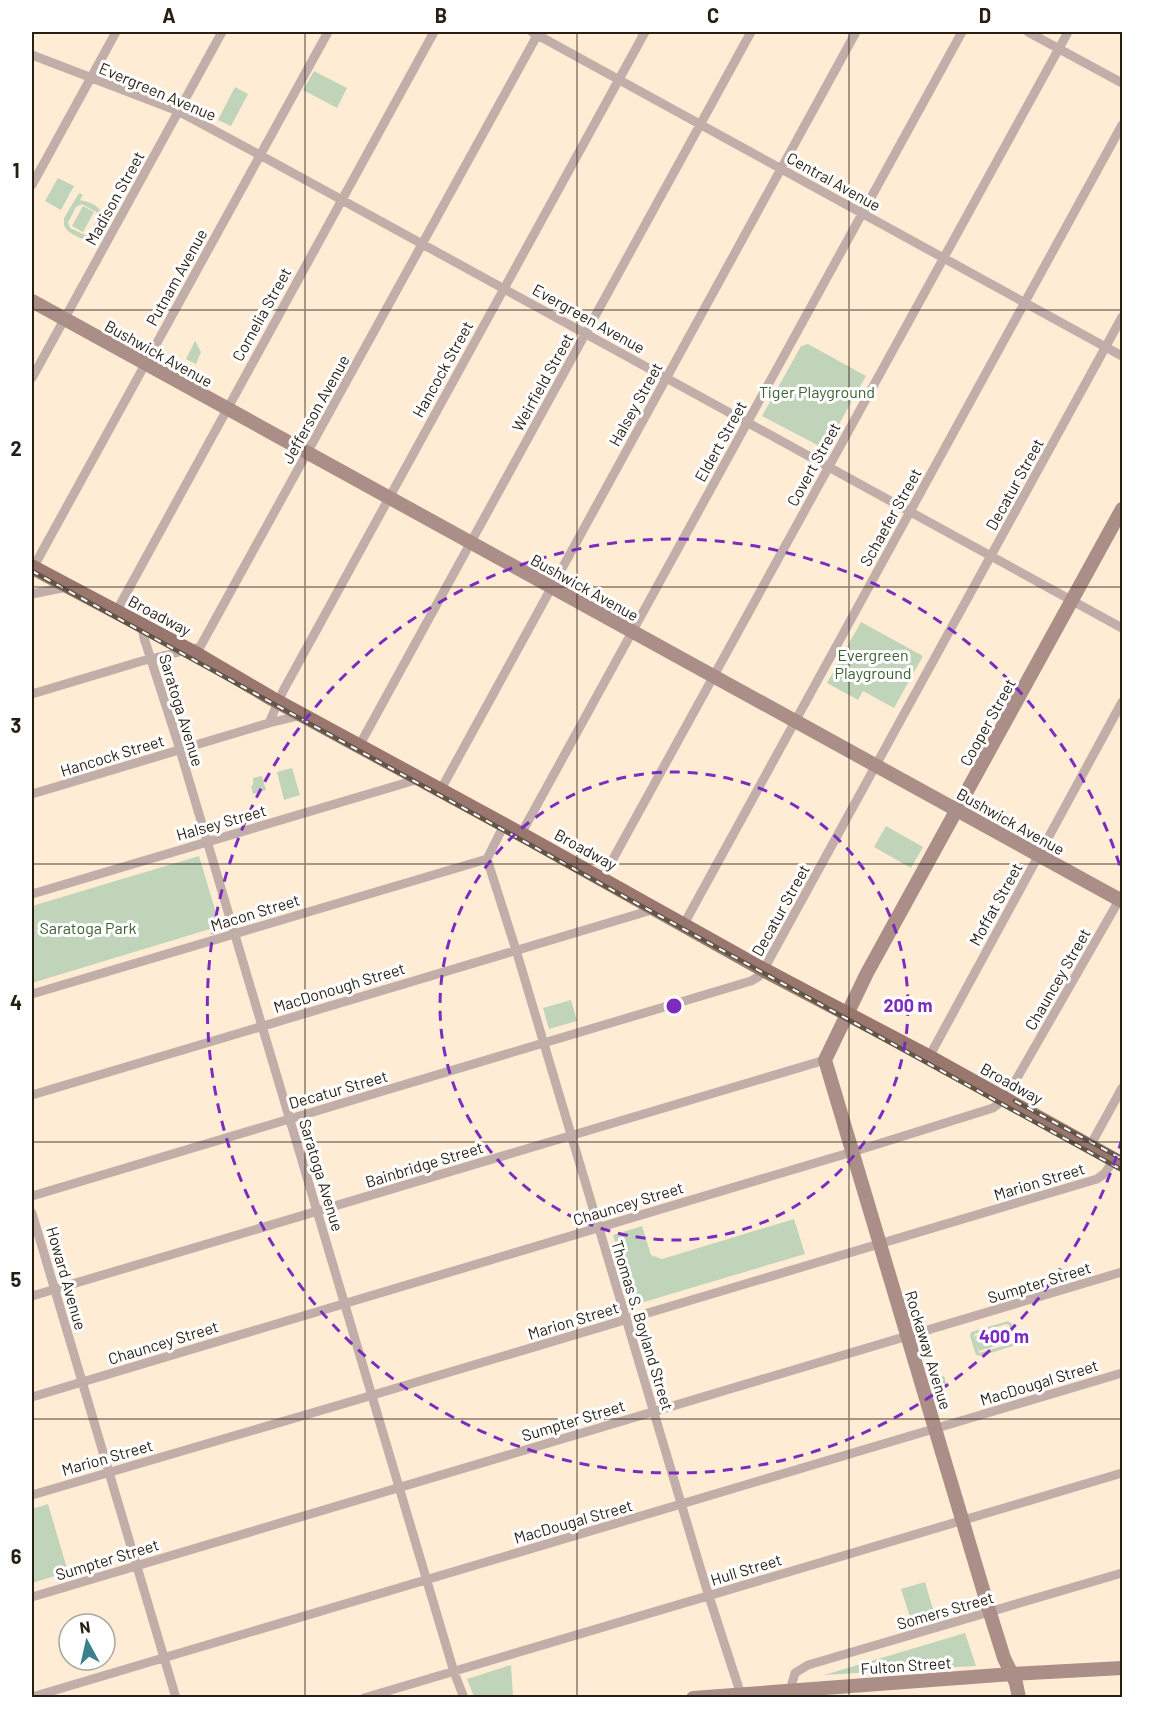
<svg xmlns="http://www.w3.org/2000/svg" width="1154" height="1729" viewBox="0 0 1154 1729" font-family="Barlow,sans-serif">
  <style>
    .green { fill: #c0d4ba; fill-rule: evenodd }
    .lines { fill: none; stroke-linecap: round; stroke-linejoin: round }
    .minor { stroke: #c1aea9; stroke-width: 9 }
    .secondary { stroke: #aa8e87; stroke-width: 14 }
    .primary { stroke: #99776f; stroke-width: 15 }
    .rail-casing { stroke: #605546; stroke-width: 4.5 }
    .rail { stroke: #fff; stroke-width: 2; stroke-dasharray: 7; stroke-linecap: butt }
    .grid { fill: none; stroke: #281f14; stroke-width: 1.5; stroke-opacity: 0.55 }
    .ring { fill: none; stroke: #7b2cbf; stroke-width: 3; stroke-dasharray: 10 8 }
    .labels { text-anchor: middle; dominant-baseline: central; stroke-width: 6; stroke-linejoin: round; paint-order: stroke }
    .street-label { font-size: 16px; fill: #281f14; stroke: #fff }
    .park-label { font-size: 16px; fill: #3d6031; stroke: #fff }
    .centre { fill: #7b2cbf; stroke: #fff; stroke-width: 3 }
    .ring-label { font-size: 18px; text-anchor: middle; font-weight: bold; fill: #7b2cbf; stroke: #fff; stroke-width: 6; stroke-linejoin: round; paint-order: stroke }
    .neatline { fill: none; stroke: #281f14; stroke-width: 2 }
    .grid-label { font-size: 20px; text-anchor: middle; font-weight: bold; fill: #281f14 }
  </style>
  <rect width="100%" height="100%" fill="#ffecd4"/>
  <path class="green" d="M314,71L347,88L337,108L303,90Z
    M235,87L248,94L231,126L218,120Z
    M58,178L74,186L61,210L45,201Z
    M79,193L83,195L80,200C99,204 107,211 97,229C95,233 93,238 87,239C82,240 78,237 74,235C69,232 66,230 64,225V218ZM82,204L96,212L98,217L90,233L85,235L70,228L68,223L76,207Z
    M83,206L94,212L83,232L72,226Z
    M195,341L201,352L196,364L186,359Z
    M808,344L866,376L825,449L762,416L801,346Z
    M861,622L923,656L894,708L863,691L858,700L827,683Z
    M292,768L300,795L284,800L277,772Z
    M262,776L266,790L253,794L251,786L253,785V778Z
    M886,826L923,847L911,868L874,847Z
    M199,856L220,926L32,983V906Z
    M571,1000L577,1021L549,1029L543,1008Z
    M794,1219L805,1254L634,1305L613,1235L642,1226L651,1255L662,1259Z
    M1008,1321L1012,1324L1017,1341L1016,1345L981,1356L976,1355L970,1336L971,1332ZM1006,1324L1009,1325L1013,1343L979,1353L974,1334Z
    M1007,1327L1011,1341L979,1351L974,1336Z
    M944,1376L947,1387L935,1391L932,1380Z
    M48,1504L68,1572L32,1583V1509Z
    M925,1582L935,1616L912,1623L901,1589Z
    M965,1633L976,1666L824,1675Z
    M511,1665L513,1696L474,1697L467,1679Z"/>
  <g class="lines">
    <path class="minor" d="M532,32L1122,356
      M1028,32L1122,83
      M32,55L178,111L260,155L1122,628
      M32,185L116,32
      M32,378L222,32
      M33,568L328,32
      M32,594L67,587
      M116,612L434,32
      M142,627L144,638L177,740L454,1672L464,1698
      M32,694L142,661L200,647L539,32
      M269,723L283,691L645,32
      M359,746L751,32
      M440,791L856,32
      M32,794L269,723L302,715
      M504,825L487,859L516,950L706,1587L742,1698
      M521,834L962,32
      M602,879L1068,32
      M32,894L419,779
      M684,924L1122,125
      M32,994L487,859
      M929,1057L1122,702
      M32,1095L655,909
      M1090,1146L1122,1088
      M32,1196L751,981L758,977L764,970L770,958L1122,317
      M32,1213L176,1698
      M32,1296L825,1060
      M32,1397L862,1149L993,1108L1005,1099L1122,895
      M32,1495L363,1398L1097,1179L1104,1174L1114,1160
      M32,1597L1122,1272
      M792,1691V1683L795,1673L808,1665L1122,1573
      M32,1697L1122,1373
      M364,1698L1122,1473"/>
    <path class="secondary" d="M32,301L1122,901
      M693,1698L1012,1674L1122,1668
      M1019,1698L1016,1683L1004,1658L990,1613L825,1060L867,973L1122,509"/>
    <path class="primary" d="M32,567L198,655L271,698L521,834L764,970L929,1057L1122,1164"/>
    <defs>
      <path id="rail" d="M32,571L1122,1170
        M1015,1101L1122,1159"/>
    </defs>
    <use href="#rail" class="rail-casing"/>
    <use href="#rail" class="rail"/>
  </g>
  <path class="grid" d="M305,32V1698M577,32V1698M849,32V1698M32,310H1122M32,587H1122M32,864H1122M32,1142H1122M32,1419H1122"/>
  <g class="ring">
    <circle cx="674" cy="1006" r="234"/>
    <path d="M1122 1139A467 467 0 1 1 1122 873"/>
  </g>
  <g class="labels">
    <g class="street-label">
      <text transform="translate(158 91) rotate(23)">Evergreen Avenue</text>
      <text transform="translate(834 181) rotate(29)">Central Avenue</text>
      <text transform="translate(114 198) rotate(-61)">Madison Street</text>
      <text transform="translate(176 277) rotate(-61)">Putnam Avenue</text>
      <text transform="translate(261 314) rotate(-61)">Cornelia Street</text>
      <text transform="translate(589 318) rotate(29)">Evergreen Avenue</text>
      <text transform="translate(159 353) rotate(29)">Bushwick Avenue</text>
      <text transform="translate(442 369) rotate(-61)">Hancock Street</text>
      <text transform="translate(542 382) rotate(-61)">Weirfield Street</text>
      <text transform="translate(635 404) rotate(-61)">Halsey Street</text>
      <text transform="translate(315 409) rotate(-61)">Jefferson Avenue</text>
      <text transform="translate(720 441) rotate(-61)">Eldert Street</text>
      <text transform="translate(813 464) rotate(-61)">Covert Street</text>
      <text transform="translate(1014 484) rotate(-61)">Decatur Street</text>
      <text transform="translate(890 517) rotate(-61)">Schaefer Street</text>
      <text transform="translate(585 587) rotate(29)">Bushwick Avenue</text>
      <text transform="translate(160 615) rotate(28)">Broadway</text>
      <text transform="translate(182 710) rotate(73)">Saratoga Avenue</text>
      <text transform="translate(987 722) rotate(-61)">Cooper Street</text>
      <text transform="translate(112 755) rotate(-17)">Hancock Street</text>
      <text transform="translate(1011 821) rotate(29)">Bushwick Avenue</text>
      <text transform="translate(221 822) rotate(-16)">Halsey Street</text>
      <text transform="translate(586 849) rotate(29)">Broadway</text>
      <text transform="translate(995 904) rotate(-61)">Moffat Street</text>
      <text transform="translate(780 910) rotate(-61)">Decatur Street</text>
      <text transform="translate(255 912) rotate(-17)">Macon Street</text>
      <text transform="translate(1057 979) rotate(-60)">Chauncey Street</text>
      <text transform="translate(339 987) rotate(-17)">MacDonough Street</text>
      <text transform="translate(1012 1083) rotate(29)">Broadway</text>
      <text transform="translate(338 1089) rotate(-16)">Decatur Street</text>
      <text transform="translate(424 1164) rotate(-17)">Bainbridge Street</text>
      <text transform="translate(322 1175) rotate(73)">Saratoga Avenue</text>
      <text transform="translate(1039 1181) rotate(-17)">Marion Street</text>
      <text transform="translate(628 1203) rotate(-17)">Chauncey Street</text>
      <text transform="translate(67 1278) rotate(74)">Howard Avenue</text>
      <text transform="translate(1039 1282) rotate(-17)">Sumpter Street</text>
      <text transform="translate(573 1320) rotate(-17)">Marion Street</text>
      <text transform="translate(643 1325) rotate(73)">Thomas S. Boyland Street</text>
      <text transform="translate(163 1342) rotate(-17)">Chauncey Street</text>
      <text transform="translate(929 1350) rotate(73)">Rockaway Avenue</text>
      <text transform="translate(1039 1382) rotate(-17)">MacDougal Street</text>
      <text transform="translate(573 1420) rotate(-17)">Sumpter Street</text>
      <text transform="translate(107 1457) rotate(-16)">Marion Street</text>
      <text transform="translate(573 1521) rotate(-16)">MacDougal Street</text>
      <text transform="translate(107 1559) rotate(-17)">Sumpter Street</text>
      <text transform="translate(746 1569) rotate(-17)">Hull Street</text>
      <text transform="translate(945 1610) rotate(-16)">Somers Street</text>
      <text transform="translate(906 1665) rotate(-4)">Fulton Street</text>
    </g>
    <g class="park-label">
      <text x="817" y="391">Tiger Playground</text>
      <text x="873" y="654">Evergreen<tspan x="873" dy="18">Playground</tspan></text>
      <text x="88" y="927">Saratoga Park</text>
    </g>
  </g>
  <circle cx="674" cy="1006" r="9" class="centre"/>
  <g class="ring-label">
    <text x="908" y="1012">200 m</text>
    <text x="1004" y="1343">400 m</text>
  </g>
  <rect width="1154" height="1729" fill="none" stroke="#ffffff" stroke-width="66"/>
  <g transform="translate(87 1642) rotate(352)"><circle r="28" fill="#ffffff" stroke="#a9a5a1" stroke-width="1.5"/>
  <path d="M0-4.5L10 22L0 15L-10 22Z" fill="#3b818c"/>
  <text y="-9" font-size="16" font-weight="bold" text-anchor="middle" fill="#281f14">N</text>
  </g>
  <rect x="33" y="33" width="1088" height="1663" class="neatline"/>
  <g class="grid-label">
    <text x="169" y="23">A</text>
    <text x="441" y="23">B</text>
    <text x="713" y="23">C</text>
    <text x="985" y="23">D</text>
    <text x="16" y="178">1</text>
    <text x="16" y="456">2</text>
    <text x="16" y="733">3</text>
    <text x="16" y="1010">4</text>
    <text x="16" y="1287">5</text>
    <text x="16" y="1564">6</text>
  </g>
</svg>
